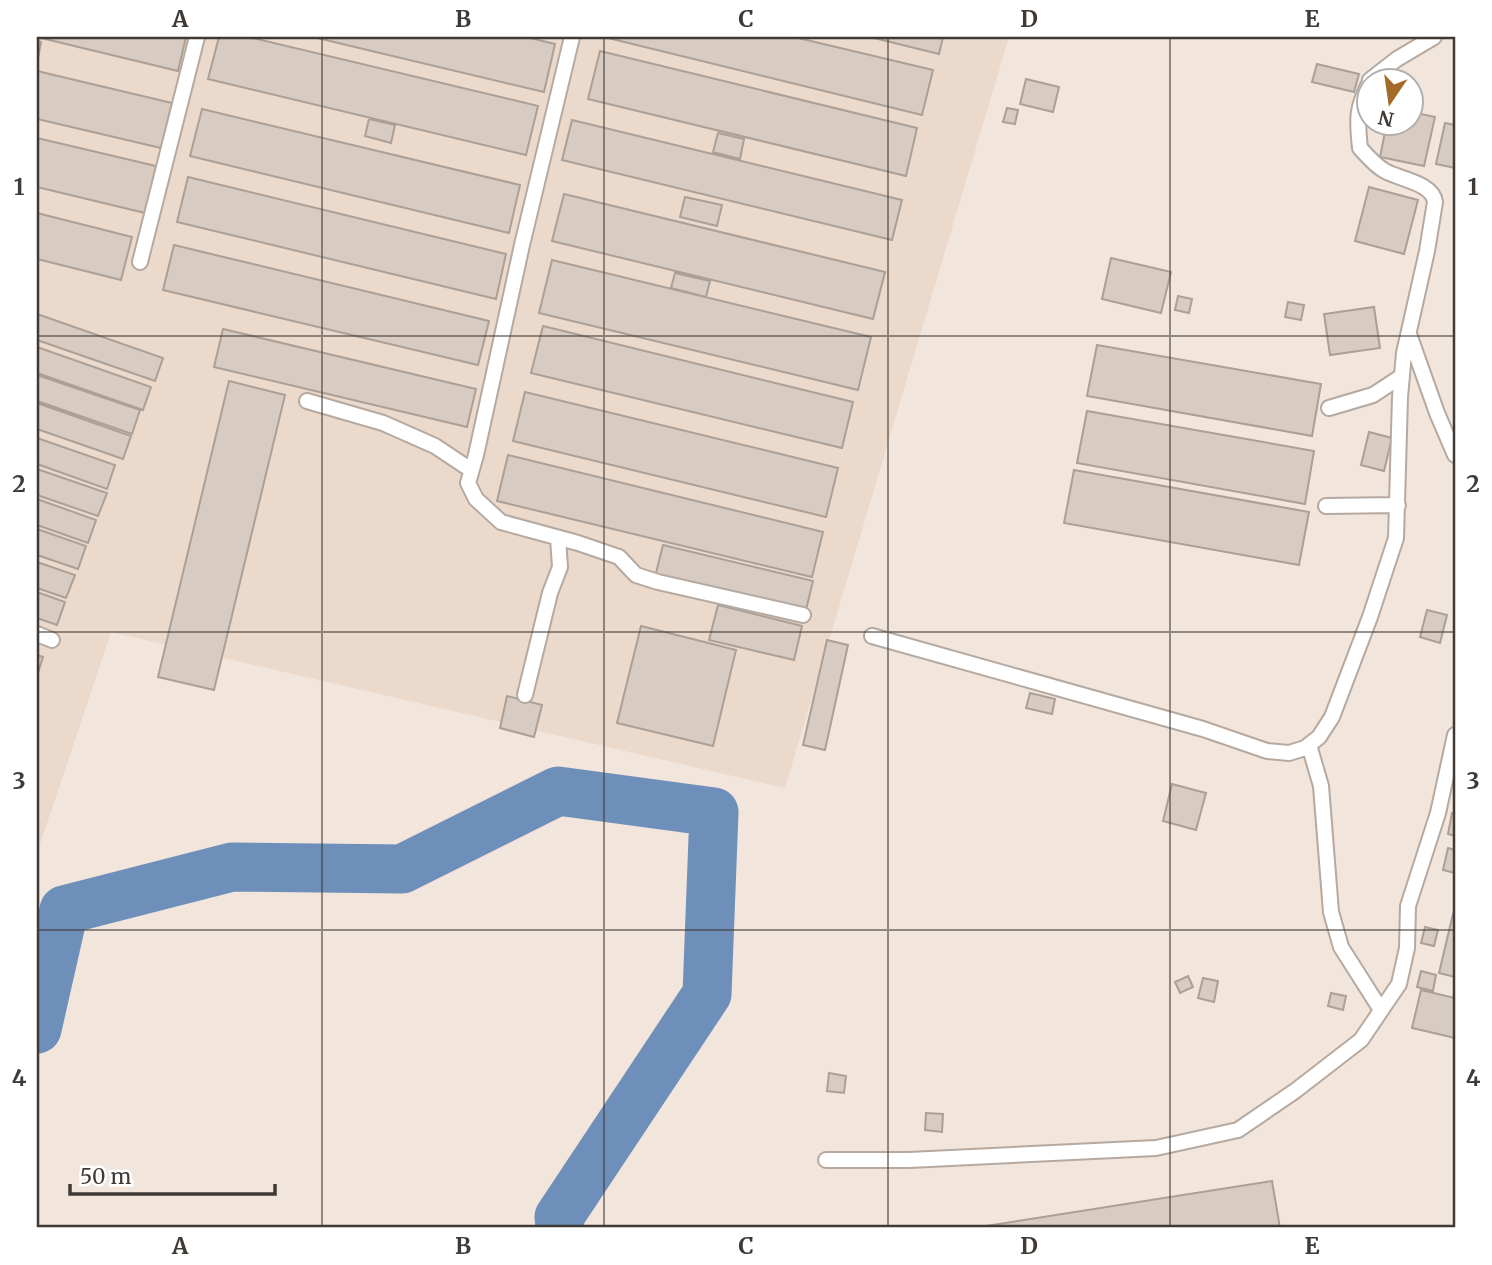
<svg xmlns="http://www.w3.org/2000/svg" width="1492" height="1265" viewBox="0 0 1492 1265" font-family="Merriweather,serif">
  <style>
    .built { fill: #ebd9cb }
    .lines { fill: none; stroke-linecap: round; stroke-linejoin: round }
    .river { stroke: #6e8fba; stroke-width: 49 }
    .building { fill: #d7cbc2; stroke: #ab9f96; stroke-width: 2 }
    .lane-casing { stroke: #b5a9a0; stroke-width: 18 }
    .lane { stroke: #fff; stroke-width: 14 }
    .grid { fill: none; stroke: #3f3a36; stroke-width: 2; stroke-opacity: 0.55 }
    .neatline { fill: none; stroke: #3f3a36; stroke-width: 2.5 }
    .grid-label { font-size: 23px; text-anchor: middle; font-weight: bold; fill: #3f3a36 }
  </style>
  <rect width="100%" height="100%" fill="#f2e5dc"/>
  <path class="built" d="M37,37H1009L785,788L111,632L37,853Z"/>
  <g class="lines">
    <path class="river" d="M37,1029L64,910L232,867L402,869L558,791L714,812L707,994L559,1217L560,1228"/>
  </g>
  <path class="building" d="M37,37H186L178,71Z
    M219,37H249L538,106L526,155L208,79Z
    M313,37H526L555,44L544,92Z
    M604,37H794L933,70L922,115Z
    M870,37H943L939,54Z
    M37,41L41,42L37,64Z
    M600,51L917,128L906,176L588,99Z
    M1317,64L1359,74L1354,92L1312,82Z
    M37,71L172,103L161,148L37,119Z
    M1026,79L1059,87L1053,112L1020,104Z
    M1007,108L1018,110L1015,124L1003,122Z
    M202,109L520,185L509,233L190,156Z
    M1412,112L1435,117L1424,166L1380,157L1387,122H1412Z
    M369,119L395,125L391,143L365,136Z
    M572,120L902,200L892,240L562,160Z
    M1445,123L1455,125V168L1436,164Z
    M718,133L744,139L740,159L713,152Z
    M37,138L156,166L145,213L37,187Z
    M188,177L506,254L496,299L177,222Z
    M1369,187L1418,200L1404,254L1355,241Z
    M564,194L885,272L873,319L552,241Z
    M685,197L722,205L717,226L680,217Z
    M37,213L132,237L121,280L37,259Z
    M174,245L489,321L478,365L163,290Z
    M1111,258L1171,272L1161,313L1102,299Z
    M552,260L871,337L858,390L539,313Z
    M675,273L710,281L706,297L671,288Z
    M1178,296L1192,299L1189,313L1175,310Z
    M1288,302L1304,305L1301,320L1285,317Z
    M1374,307L1380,348L1330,355L1324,314Z
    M37,314L163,358L155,381L37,340Z
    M543,326L853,402L842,448L531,373Z
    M223,329L476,389L467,427L214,367Z
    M1097,345L1321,384L1312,436L1087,396Z
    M37,347L151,387L143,410L37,373Z
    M37,375L140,410L132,434L37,401Z
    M229,381L285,395L214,690L158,677Z
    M525,392L838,468L826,517L513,441Z
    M37,403L131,436L123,459L37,429Z
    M1087,411L1314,451L1305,504L1077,463Z
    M1369,432L1392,438L1384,471L1361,465Z
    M37,438L115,465L107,489L37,464Z
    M508,455L823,532L812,577L497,501Z
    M37,469L107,493L98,516L37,495Z
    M1074,470L1309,512L1299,565L1064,523Z
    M37,499L96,520L88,543L37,525Z
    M37,529L86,546L78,569L37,555Z
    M663,545L813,581L805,614L655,577Z
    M37,562L75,575L66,598L37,588Z
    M37,592L65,602L57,625L37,618Z
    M718,605L802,626L794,660L709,640Z
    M1427,610L1447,615L1440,643L1420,637Z
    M641,626L736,650L713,746L617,723Z
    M827,640L848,645L825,750L803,745Z
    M37,655L43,657L37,676Z
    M1030,693L1055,699L1052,714L1026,708Z
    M507,696L542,705L534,737L500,728Z
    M1172,784L1206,793L1196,830L1163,821Z
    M1452,813L1455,814V836L1448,834Z
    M1448,848L1455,850V873L1443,870Z
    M1453,914L1455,915V977L1439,973Z
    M1425,927L1438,930L1434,946L1421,943Z
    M1421,971L1436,975L1433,991L1417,987Z
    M1188,976L1193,987L1180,993L1175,982Z
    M1203,978L1218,981L1214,1002L1198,998Z
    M1421,990L1455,998V1038L1412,1028Z
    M1331,993L1346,996L1343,1010L1328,1006Z
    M829,1073L846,1076L844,1093L827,1091Z
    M926,1113L943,1114L942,1132L925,1130Z
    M1272,1181L1280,1228H973Z"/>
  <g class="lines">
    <defs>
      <path id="lane" d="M572,37L522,245L476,455L468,483L476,499L501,522L578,543L619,557L636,575L658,582L803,615
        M1370,80L1397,59L1434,37
        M140,262L197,37
        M1409,334L1437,413L1455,455
        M307,401L383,423L435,446L471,470
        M1329,408L1373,395L1402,376
        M1326,506L1398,505
        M37,634L52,640
        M872,636L1203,729L1267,751L1289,753L1305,748L1319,737L1332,717L1370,617L1396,538L1400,397L1404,353L1427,251L1435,202C1433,183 1399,179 1385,171C1376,166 1367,156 1360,148C1357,120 1356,108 1370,82
        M525,695L550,593L560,567L558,538
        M1309,745L1321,786L1331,912L1341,947L1381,1010
        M826,1160H909L1156,1148L1238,1130L1295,1091L1361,1040L1399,984L1407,948L1408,906L1438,813L1455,735"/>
    </defs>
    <use href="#lane" class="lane-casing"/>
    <use href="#lane" class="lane"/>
  </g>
  <path class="grid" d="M322,37V1228M604,37V1228M888,37V1228M1170,37V1228M37,336H1455M37,632H1455M37,930H1455"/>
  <rect width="1492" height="1265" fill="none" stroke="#ffffff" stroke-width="77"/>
  <g transform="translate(1390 102) rotate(193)"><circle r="33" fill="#ffffff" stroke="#b2b0af" stroke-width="2"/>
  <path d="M0-5L12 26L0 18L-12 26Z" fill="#a36b27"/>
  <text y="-10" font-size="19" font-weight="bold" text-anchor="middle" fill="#3f3a36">N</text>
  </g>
  <path d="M70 1184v10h205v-10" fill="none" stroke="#3f3a36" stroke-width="3.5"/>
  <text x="80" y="1184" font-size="21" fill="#3f3a36" stroke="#ffffff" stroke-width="5" paint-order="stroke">50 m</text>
  <rect x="38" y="38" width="1416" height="1188" class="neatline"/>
  <g class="grid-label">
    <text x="180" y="27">A</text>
    <text x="463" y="27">B</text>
    <text x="746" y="27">C</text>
    <text x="1029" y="27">D</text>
    <text x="1312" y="27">E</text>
    <text x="19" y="195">1</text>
    <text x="1473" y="195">1</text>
    <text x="19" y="492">2</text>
    <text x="1473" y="492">2</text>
    <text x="19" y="789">3</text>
    <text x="1473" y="789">3</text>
    <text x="19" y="1086">4</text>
    <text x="1473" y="1086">4</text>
    <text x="180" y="1254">A</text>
    <text x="463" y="1254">B</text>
    <text x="746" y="1254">C</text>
    <text x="1029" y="1254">D</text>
    <text x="1312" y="1254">E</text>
  </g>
</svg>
